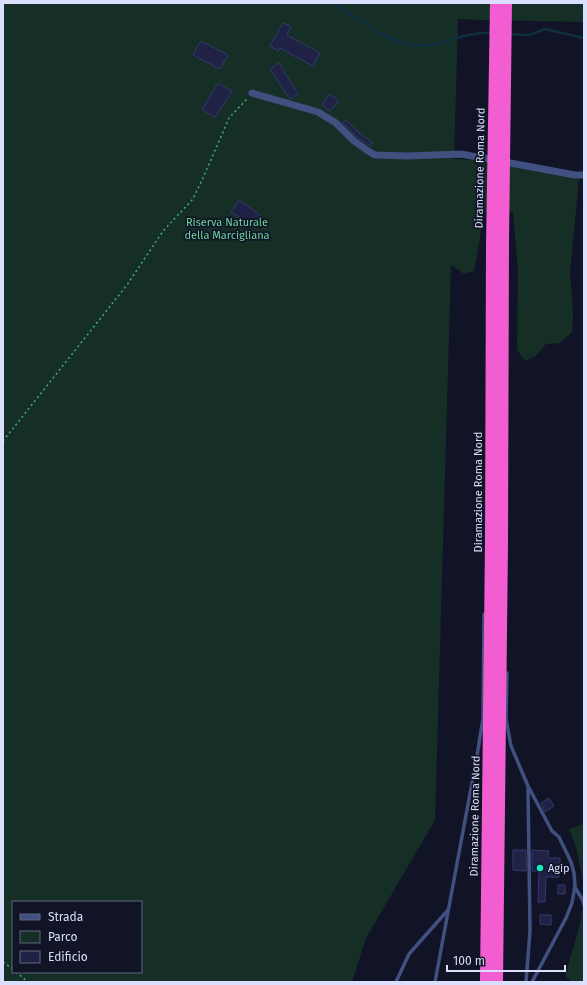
<svg xmlns="http://www.w3.org/2000/svg" width="587" height="985" viewBox="0 0 587 985" font-family="'Fira Sans',sans-serif">
  <style>
    .green { fill: #152f26; fill-rule: evenodd }
    .lines { fill: none; stroke-linecap: round; stroke-linejoin: round }
    .stream { stroke: #0f3041; stroke-width: 2.5 }
    .building { fill: #1f2245; stroke: #33396f }
    .path { stroke: #3aaf85; stroke-width: 1.5; stroke-dasharray: 2 3; stroke-linecap: butt }
    .lane { stroke: #405181; stroke-width: 3.5 }
    .street { stroke: #405181; stroke-width: 7 }
    .highway { stroke: #f25ed1; stroke-width: 12 }
    .highway-bridge { stroke: #f25ed1; stroke-width: 12 }
    .poi-dot { fill: #15ecc2; stroke: #111426; stroke-width: 1.5 }
    .labels { text-anchor: middle; dominant-baseline: central; stroke-width: 3.5; stroke-linejoin: round; paint-order: stroke }
    .street-label { font-size: 11px; fill: #d9dffc; stroke: #111426 }
    .park-label { font-size: 11px; fill: #6ad79b; stroke: #111426 }
    .poi-label { font-size: 11px; fill: #d9dffc; stroke: #111426; text-anchor: start }
  </style>
  <rect width="100%" height="100%" fill="#111426"/>
  <path class="green" d="M3,3H584V22L479,20L458,19L454,159L474,160L579,179L570,273L573,313L572,332L560,343L546,344L536,356L525,361L517,350L518,270L513,212H482L480,237L474,271L464,274L451,265L435,820L366,938L352,982H3ZM13,902H141V972H13Z
    M584,824V885L576,847L569,829Z
    M584,890V982H572L565,976L580,925Z"/>
  <g class="lines">
    <path class="stream" d="M333,3L385,36L411,46L435,45L463,36L481,33H492
      M509,34L529,35L545,29L584,38"/>
  </g>
  <path class="building" d="M283,23L291,27L287,35L320,53L313,66L280,48L278,51L270,46Z
    M201,41L228,55L220,69L193,55Z
    M279,63L298,94L291,99L289,98L270,69Z
    M218,83L232,91L215,117L202,110Z
    M330,94L339,101L330,111L322,104Z
    M346,120L360,134L372,142L370,146L357,137L343,123Z
    M239,200L260,215L252,226L231,212Z
    M549,798L554,806L545,812L541,803Z
    M513,850H526V871L513,870Z
    M532,850L549,851L548,858H560L559,877H546L545,902H538L539,871H532Z
    M558,885H565V894H558Z
    M540,915H551V925L540,924Z"/>
  <g class="lines">
    <path class="path" d="M3,441L127,285L163,231L193,199L202,180L220,139L229,118L247,99
      M3,962L13,969
      M16,972L28,982"/>
    <path class="lane" d="M507,673L506,719L511,746L528,786L552,831L559,837L571,862L574,873L575,886L572,903L566,918L532,982
      M575,887C578,894 583,898 584,905
      M396,982L409,954L448,910
      M435,982L477,756L483,718L484,614
      M526,982L530,931L528,787"/>
    <path class="street" d="M252,93L318,112L336,123L354,141L368,151L375,155L407,156L461,154L575,175H584"/>
    <path class="highway" d="M486,982L491,543L492,245
      M497,982L502,543L503,242"/>
    <path class="highway-bridge" d="M503,242L506,3
      M492,245L496,3"/>
  </g>
  <circle class="poi-dot" cx="540" cy="868" r="4"/>
  <g class="labels">
    <g class="street-label">
      <text transform="translate(480 168) rotate(-89)">Diramazione Roma Nord</text>
      <text transform="translate(478 492) rotate(-90)">Diramazione Roma Nord</text>
      <text transform="translate(475 816) rotate(-89)">Diramazione Roma Nord</text>
    </g>
    <g class="park-label">
      <text x="227" y="222">Riserva Naturale<tspan x="227" dy="13">della Marcigliana</tspan></text>
    </g>
    <g class="poi-label">
      <text x="548" y="868">Agip</text>
    </g>
  </g>
  <rect width="587" height="985" fill="none" stroke="#d9dffc" stroke-width="8"/>
  <rect x="12" y="901" width="130" height="72" fill="#111426" stroke="#61657c"/>
  <rect x="20" y="914" width="20" height="6" fill="#405181" stroke="#61657c"/>
  <text x="48" y="921" font-size="12" fill="#d9dffc">Strada</text>
  <rect x="20" y="931" width="20" height="12" fill="#152f26" stroke="#61657c"/>
  <text x="48" y="941" font-size="12" fill="#d9dffc">Parco</text>
  <rect x="20" y="951" width="20" height="12" fill="#1f2245" stroke="#61657c"/>
  <text x="48" y="961" font-size="12" fill="#d9dffc">Edificio</text>
  <path d="M447 965v6h118v-6" fill="none" stroke="#d9dffc" stroke-width="2"/>
  <text x="453" y="965" font-size="12" fill="#d9dffc" stroke="#111426" stroke-width="3" paint-order="stroke">100 m</text>
</svg>
